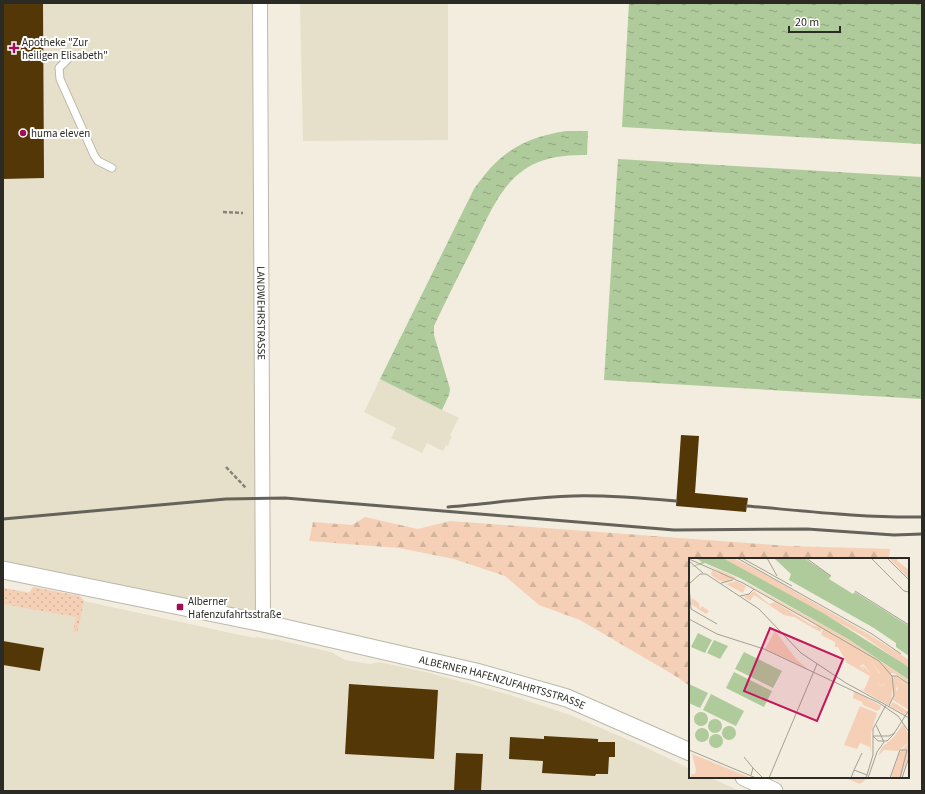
<svg xmlns="http://www.w3.org/2000/svg" width="925" height="794" viewBox="0 0 925 794" font-family="'Source Sans 3',sans-serif">
  <style>
    .built { fill: #e6e0cb }
    .grass { fill: url(#grass-dots) }
    .forest { fill: url(#forest-firs) }
    .water { fill: url(#water-ripples) }
    .building { fill: #533707 }
    .lines { fill: none; stroke-linecap: round; stroke-linejoin: round }
    .service-casing { stroke: #bbb7a9; stroke-width: 9 }
    .minor-casing { stroke: #bbb7a9; stroke-width: 16 }
    .tertiary-casing { stroke: #bbb7a9; stroke-width: 19 }
    .path { stroke: #858278; stroke-width: 2.5; stroke-dasharray: 4 2; stroke-linecap: butt }
    .service { stroke: #fff; stroke-width: 7 }
    .minor { stroke: #fff; stroke-width: 14 }
    .tertiary { stroke: #fff; stroke-width: 17 }
    .rail { stroke: #64625a; stroke-width: 3 }
    .poi-dot { fill: #9f0e57; stroke: #fff; stroke-width: 1.5 }
    .labels { text-anchor: middle; dominant-baseline: central; stroke-width: 4; stroke-linejoin: round; paint-order: stroke }
    .poi-label { font-size: 11px; fill: #2b2a24; stroke: #fff; text-anchor: start }
    .street-label { font-size: 11px; fill: #2b2a24; stroke: #fff }
    .inset-river { fill: none; stroke: #afca9b; stroke-width: 2 }
    .inset-road { fill: none; stroke: #a29f94; stroke-width: 1 }
    .view { fill: #c2185b; fill-opacity: 0.15; stroke: #c2185b; stroke-width: 2 }
    .inset-edge { fill: none; stroke: #2b2a24; stroke-width: 2 }
  </style>
  <defs>
    <pattern id="grass-dots" width="8" height="8" patternUnits="userSpaceOnUse"><rect width="8" height="8" fill="#f5d0b6"/><path d="M2 2h.1M6 6h.1" fill="none" stroke="#d2b39c" stroke-width="1.8" stroke-linecap="round"/></pattern>
    <pattern id="forest-firs" width="22" height="20" patternUnits="userSpaceOnUse"><rect width="22" height="20" fill="#f5d0b6"/><path d="M5 1l3.5 6h-7zM16 11l3.5 6h-7z" fill="#d2b39c"/></pattern>
    <pattern id="water-ripples" width="26" height="14" patternUnits="userSpaceOnUse"><rect width="26" height="14" fill="#afca9b"/><path d="M2 4q2-2 4 0t4 0M15 11q2-2 4 0t4 0" fill="none" stroke="#8fa47e"/></pattern>
  </defs>
  <rect width="100%" height="100%" fill="#f2edde"/>
  <path class="built" d="M3,3H260L263,623L3,570Z
    M300,3H448V140L303,141Z
    M380,379L459,418L450,435L452,436L448,446L446,445L443,451L427,443L422,453L391,438L396,428L364,412Z
    M3,588L84,601L254,638L257,637L273,640L274,639L331,652L345,660L370,664L379,662L426,672L510,695L570,715L643,746L690,769V777H709L740,791H3Z"/>
  <path class="grass" d="M33,587L80,596L84,601L78,630L76,633L73,632L76,617L3,604V588L29,593Z"/>
  <path class="forest" d="M365,517L418,529L450,521L789,546L890,549L889,559H690V686L677,677L580,620L539,605L505,576L454,559L399,548L309,541L313,522L352,525Z
    M843,777H869L860,784Z"/>
  <path class="water" d="M629,3H922V144L622,127Z
    M566,131H588L587,155C513,153 500,192 472,249C459,275 446,300 434,326V335L450,389L449,395L442,410L380,379L474,189C499,153 522,138 566,131Z
    M618,159L922,177V399L604,380Z"/>
  <path class="building" d="M3,3H43L44,178L3,179Z
    M681,435L699,436L695,493L748,498L746,512L676,506Z
    M3,641L44,648L40,671L3,665Z
    M349,684L438,690L434,759L345,754Z
    M544,736L598,739V742H615V757H609L608,774H596L595,776L542,773L543,761L509,759L510,737L544,739Z
    M456,753L483,754L481,791H454Z"/>
  <g class="lines">
    <defs>
      <path id="service" d="M68,59L59,68L60,79L94,155L98,161L112,168"/>
      <g id="minor">
        <path id="s1" d="M260,3L263,623"/>
      </g>
      <g id="tertiary">
        <path id="s2" d="M3,570L263,623L476,672L567,698L690,752"/>
        <path d="M744,777L774,791"/>
      </g>
    </defs>
    <use href="#service" class="service-casing"/>
    <use href="#minor" class="minor-casing"/>
    <use href="#tertiary" class="tertiary-casing"/>
    <path class="path" d="M223,212L243,213
      M226,467L246,488"/>
    <use href="#service" class="service"/>
    <use href="#minor" class="minor"/>
    <use href="#tertiary" class="tertiary"/>
    <path class="rail" d="M747,506C805,511 863,518 922,517
      M448,507C490,504 531,497 573,496C607,495 642,498 676,501
      M3,519L226,499L285,498L674,530L807,529L894,535L922,534"/>
  </g>
  <g class="poi-dot">
    <path d="M12 42h4v4h4v4h-4v4h-4v-4h-4v-4h4z"/>
    <circle cx="23" cy="133" r="4"/>
    <rect x="176" y="603" width="8" height="8" rx="2"/>
  </g>
  <g class="labels">
    <g class="poi-label">
      <text x="22" y="42">Apotheke "Zur<tspan x="22" dy="13">heiligen Elisabeth"</tspan></text>
      <text x="31" y="133">huma eleven</text>
      <text x="188" y="601">Alberner<tspan x="188" dy="13">Hafenzufahrtsstraße</tspan></text>
    </g>
    <g class="street-label">
      <text stroke="none"><textPath href="#s1" startOffset="310">LANDWEHRSTRASSE</textPath></text>
      <text stroke="none"><textPath href="#s2" startOffset="512">ALBERNER HAFENZUFAHRTSSTRASSE</textPath></text>
    </g>
  </g>
  <g transform="translate(689 558)">
    <rect width="220" height="220" fill="#f2edde"/>
    <path d="M34,0H44L72,14L181,77L220,102V110L174,78ZM200,0H208V3L220,12V21ZM48,20L157,80L218,121L220,125L205,115H202L204,129L198,125H195L194,128L189,125L202,137V144L199,147L171,131L175,132L181,118L172,113L175,111L172,106L182,116L191,115L182,104V99ZM3,40L10,45L11,51L13,48L20,53L17,56L2,46ZM206,118L220,126V129L210,123L207,131L210,142L220,147V152L204,142V119ZM204,144L220,154V157L214,154L220,159L201,148ZM3,196L18,202L62,220H1L3,216H6L7,211Z" fill="#f5d0b6"/>
    <path d="M15,6L35,14L48,20L36,24L29,22L22,17L23,12L32,17L28,12ZM47,23L57,28L54,35L37,26ZM65,33L80,46L86,44L123,67L133,70L131,74L105,59L95,57L65,37L61,43L55,39ZM134,71L182,99V104L191,116L183,117L174,106L171,108L175,111L172,113L158,105L149,89H146V84L132,77ZM86,73L107,101L120,112L76,91ZM197,123L204,128L202,143L201,137L188,126L194,128ZM210,123L220,129V147L209,142L207,137L209,130L206,125ZM165,133L192,148L191,151L188,153L174,147L173,144L164,140ZM171,148L188,155L182,175V195L181,189L171,185L168,191L155,187ZM214,166L220,177V184L209,193L195,192L189,198L193,189L205,179Z" fill="#f5d0b6"/>
    <path d="M220,184V196L212,220H202L210,195Z" fill="#f5d0b6"/>
    <path d="M7,0H34L134,55L215,106L220,110V122L159,81L51,20L16,5L0,10L13,4ZM85,0H115L142,18L140,21L164,36L166,34L220,68V98L207,89V85L185,70L100,22L102,16ZM9,75L23,82L16,95L2,89ZM25,82L39,88L31,101L18,95ZM55,94L93,113L84,130L46,111ZM45,114L83,133L75,149L37,130ZM0,126L19,135L11,150L0,145ZM22,136L55,153L47,168L14,152ZM5 161a7 7 0 1 1 14 0a7 7 0 1 1-14 0ZM19 168a7 7 0 1 1 14 0a7 7 0 1 1-14 0ZM33 175a7 7 0 1 1 14 0a7 7 0 1 1-14 0ZM6 177a7 7 0 1 1 14 0a7 7 0 1 1-14 0ZM20 183a7 7 0 1 1 14 0a7 7 0 1 1-14 0Z" fill="#afca9b"/>
    <path class="inset-river" d="M19,0L60,18L115,49L220,114"/>
    <path class="inset-road" d="M48,0L183,76L212,96M53,0L103,28M78,0L88,18M117,0L142,18M182,0L215,33L220,34M198,0L220,22M0,1L54,25L114,59L190,103L203,118H208L220,126M0,3L14,15M32,25L44,22M0,26L11,16H17L70,51L112,95L157,125L197,147M0,27L2,51L28,66M166,33L220,67M51,38L60,36L65,31M0,61L28,76L75,91L190,145L209,158L220,174M200,148L205,137L203,118M206,175L200,178H184L189,183H198L204,177L220,152M0,192L67,220M55,199L64,210L62,217M64,210L73,219M165,212L173,195M80,220L128,106M162,220L165,212L178,217M177,220L184,197V171L197,147L220,160M179,220L188,194L195,184L187,167M201,220L211,192H218L211,220M213,220L220,199"/>
    <path class="view" d="M81,70L154,101L128,163L55,133Z"/>
    <rect width="220" height="220" class="inset-edge"/>
  </g>
  <rect width="925" height="794" fill="none" stroke="#2b2a24" stroke-width="8"/>
  <path d="M789 26v6h51v-6" fill="none" stroke="#2b2a24" stroke-width="2"/>
  <text x="795" y="26" font-size="12" fill="#2b2a24" stroke="#ffffff" stroke-width="3" paint-order="stroke">20 m</text>
</svg>
